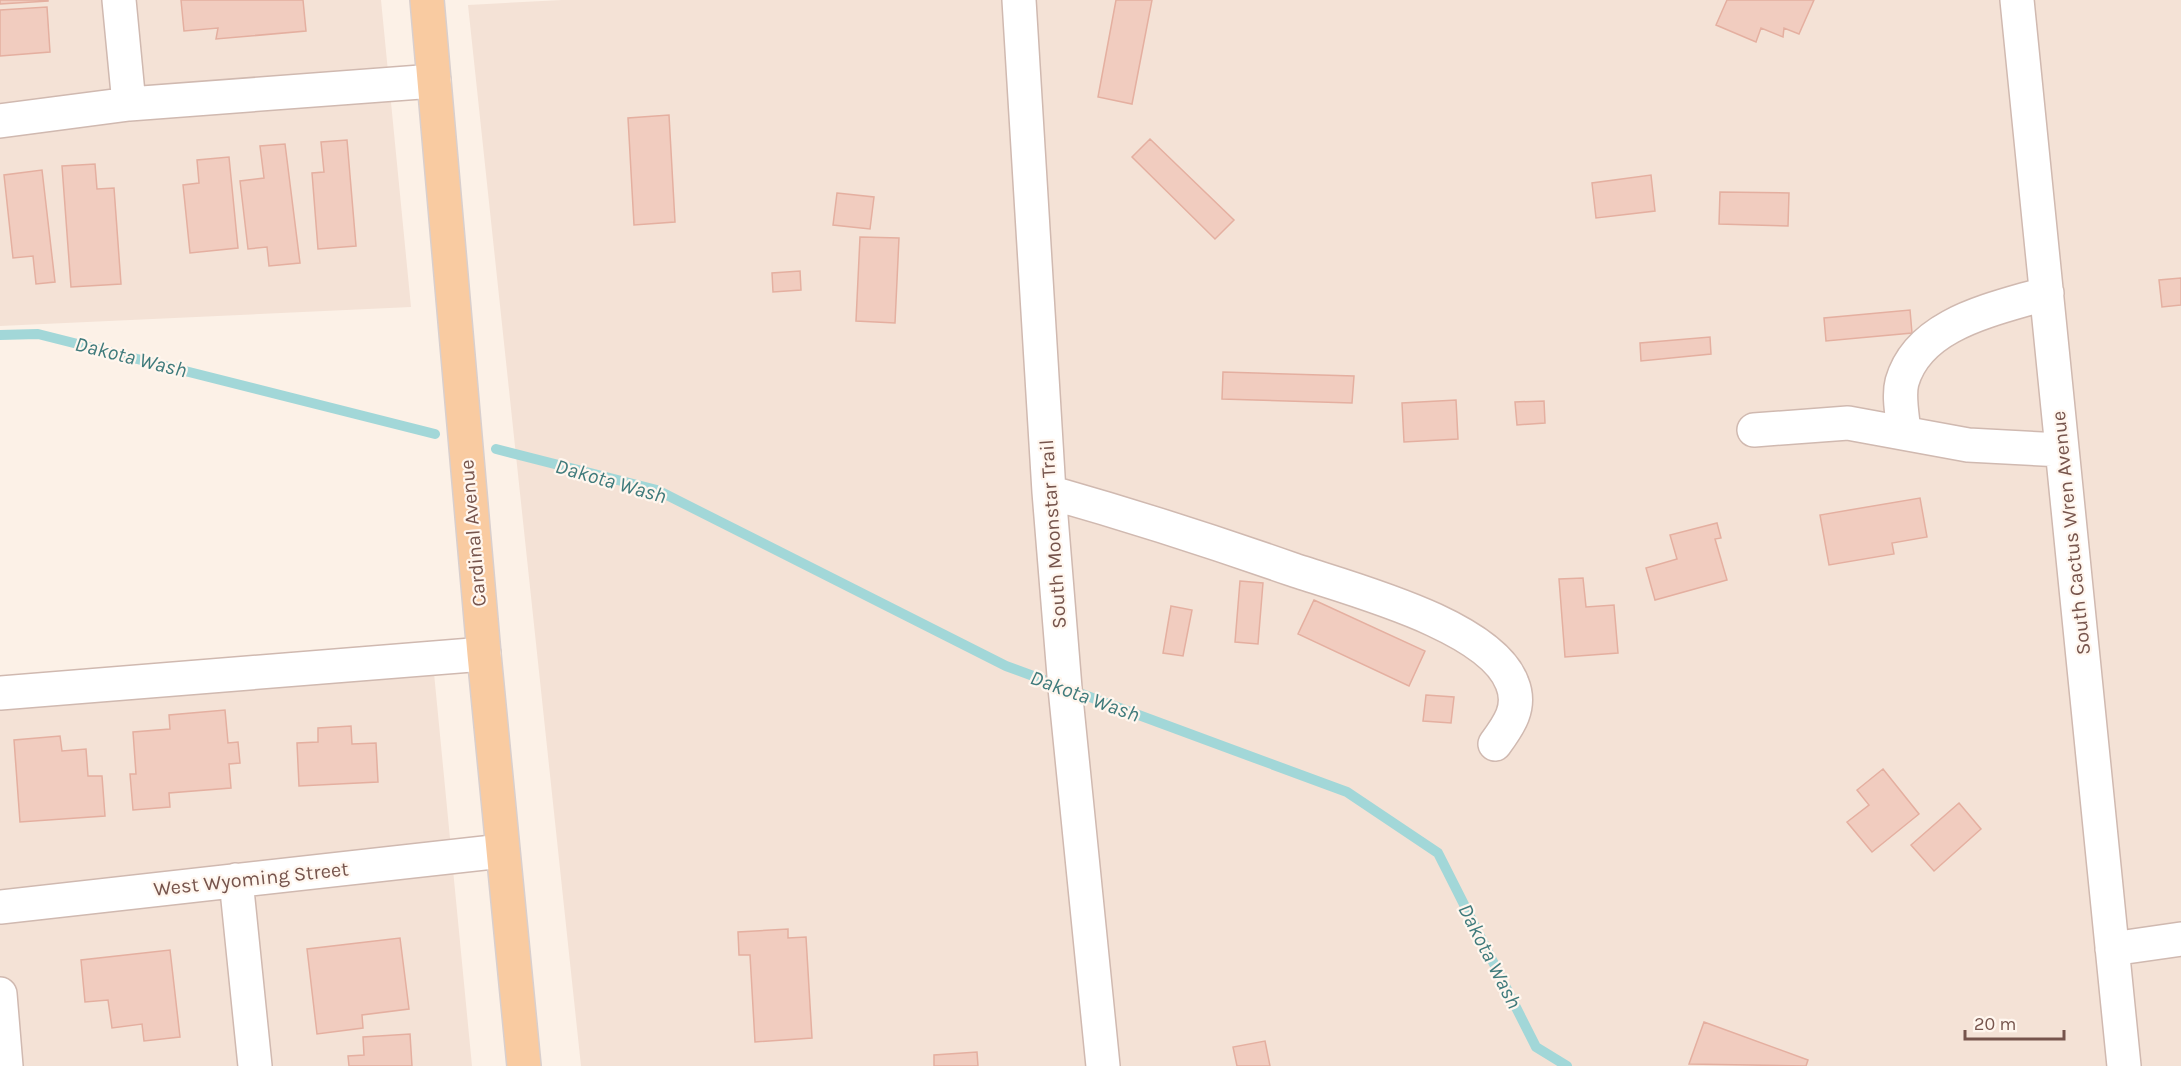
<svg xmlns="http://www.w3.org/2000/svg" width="2181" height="1066" viewBox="0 0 2181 1066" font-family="Karla,sans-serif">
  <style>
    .residential { fill: #f4e2d6 }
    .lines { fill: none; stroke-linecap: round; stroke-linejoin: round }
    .stream { stroke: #a2d7d8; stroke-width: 10 }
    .building { fill: #f1ccbf; stroke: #e4afa0; stroke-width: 1.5 }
    .minor-casing { stroke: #d0b9b0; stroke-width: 36 }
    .major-casing { stroke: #d9cfcd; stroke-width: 36 }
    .minor { stroke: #fff; stroke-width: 33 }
    .major { stroke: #f9cba1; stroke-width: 33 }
    .labels { text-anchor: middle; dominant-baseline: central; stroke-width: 4.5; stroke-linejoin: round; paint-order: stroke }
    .street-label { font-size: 20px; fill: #76544c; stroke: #fff6ee }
    .water-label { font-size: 21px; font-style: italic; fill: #3f7a7b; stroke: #fff6ee }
  </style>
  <rect width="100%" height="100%" fill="#fcf1e7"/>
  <path class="residential" d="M0,0H381L411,307L0,326Z
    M562,0H2181V1066H581L468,5Z
    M434,673L472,1066H0V710Z"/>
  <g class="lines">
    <path class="stream" d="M0,335L38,334L435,434
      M496,449L657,490L1006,666L1347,792L1438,853L1536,1047L1567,1066"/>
  </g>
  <path class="building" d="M0,0H48V1L0,4Z
    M181,0H303L306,31L216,39L218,28L184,31Z
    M1116,0H1152L1132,104L1098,97Z
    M1727,0H1814L1799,34L1784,28L1783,37L1761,28L1756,42L1716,25Z
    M47,7L50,52L0,56V10Z
    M669,115L675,222L634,225L628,118Z
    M1150,139L1234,220L1215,239L1132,157Z
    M347,140L356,246L318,249L312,173L324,172L321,142Z
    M285,144L300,263L269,266L267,247L248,249L240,181L264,178L260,146Z
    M229,157L238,248L190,253L183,185L199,183L197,160Z
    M95,164L97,189L114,188L121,284L71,287L62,166Z
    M42,170L55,282L36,284L33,256L13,258L4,175Z
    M1651,175L1655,211L1596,218L1592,183Z
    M1720,192L1789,193L1788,226L1719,224Z
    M837,193L874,197L870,229L833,225Z
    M860,237L899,238L895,323L856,321Z
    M800,271L801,290L773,292L772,273Z
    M2181,278V305L2162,307L2159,280Z
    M1910,310L1912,333L1826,341L1824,318Z
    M1710,337L1711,354L1641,361L1640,343Z
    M1223,372L1354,376L1352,403L1222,399Z
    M1456,400L1458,439L1404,442L1402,403Z
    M1544,401L1545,423L1517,425L1515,402Z
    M1920,498L1927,537L1892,543L1894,554L1829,565L1820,515Z
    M1717,523L1721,538L1715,539L1727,580L1655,600L1646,568L1677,559L1670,535Z
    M1583,578L1586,607L1614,605L1618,653L1565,657L1559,579Z
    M1240,581L1263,583L1258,644L1235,642Z
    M1314,600L1425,651L1409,686L1298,634Z
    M1171,606L1192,610L1183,656L1163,653Z
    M1426,695L1454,697L1451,723L1423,721Z
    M225,710L228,743L238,742L240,763L229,764L231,788L169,793L170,807L133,810L130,774H136L133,732L170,729L169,715Z
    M351,726L352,744L376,743L378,782L299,786L297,743L318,742V728Z
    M60,736L62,751L86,749L88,776H102L105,816L20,822L14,740Z
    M1883,769L1919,814L1872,852L1847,822L1869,805L1857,790Z
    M1959,803L1981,829L1934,871L1911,845Z
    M788,929V938L806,937L812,1038L755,1042L750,955H739L738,932Z
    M400,938L409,1009L362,1015L363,1028L317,1034L307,949Z
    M170,950L180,1037L144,1041L142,1024L112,1028L108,1000L85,1002L81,960Z
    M1704,1022L1808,1060L1806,1066L1689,1064Z
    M410,1034L412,1066H349L348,1056L364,1055L363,1037Z
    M1265,1041L1270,1066H1237L1233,1047Z
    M977,1052L978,1066H934V1055Z"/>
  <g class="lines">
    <defs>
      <path id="minor" d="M119,0L129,104
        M1019,0L1049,492L1065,688L1103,1066
        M2017,0L2124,1066
        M0,121L129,104L434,81
        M1754,430L1848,423L1968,445L2062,450
        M1904,433C1903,418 1898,397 1902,382C1919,322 1996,309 2047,293
        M1049,492C1130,515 1211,541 1291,569C1346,588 1490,624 1512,683C1522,707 1509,725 1495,744
        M0,693L484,654
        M236,880L255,1066
        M0,907L502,851
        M2112,949L2181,939
        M0,994L6,1066"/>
      <path id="major" d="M427,0L484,654L524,1066"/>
    </defs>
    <use href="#minor" class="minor-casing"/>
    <use href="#major" class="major-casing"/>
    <use href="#minor" class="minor"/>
    <use href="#major" class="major"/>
  </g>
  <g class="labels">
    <g class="street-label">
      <text transform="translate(473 533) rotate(-95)">Cardinal Avenue</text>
      <text transform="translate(2071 533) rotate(-96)">South Cactus Wren Avenue</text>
      <text transform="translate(1053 534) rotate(-94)">South Moonstar Trail</text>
      <text transform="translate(251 879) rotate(-6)">West Wyoming Street</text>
    </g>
    <g class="water-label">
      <text transform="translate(131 357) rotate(14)">Dakota Wash</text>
      <text transform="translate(611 481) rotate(16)">Dakota Wash</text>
      <text transform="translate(1085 696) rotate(20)">Dakota Wash</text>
      <text transform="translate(1490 956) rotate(63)">Dakota Wash</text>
    </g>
  </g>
  <path d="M1965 1030v9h99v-9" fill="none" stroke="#76544c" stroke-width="3"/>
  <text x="1974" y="1030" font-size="18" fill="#76544c" stroke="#fff6ee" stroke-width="4.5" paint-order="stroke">20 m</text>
</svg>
